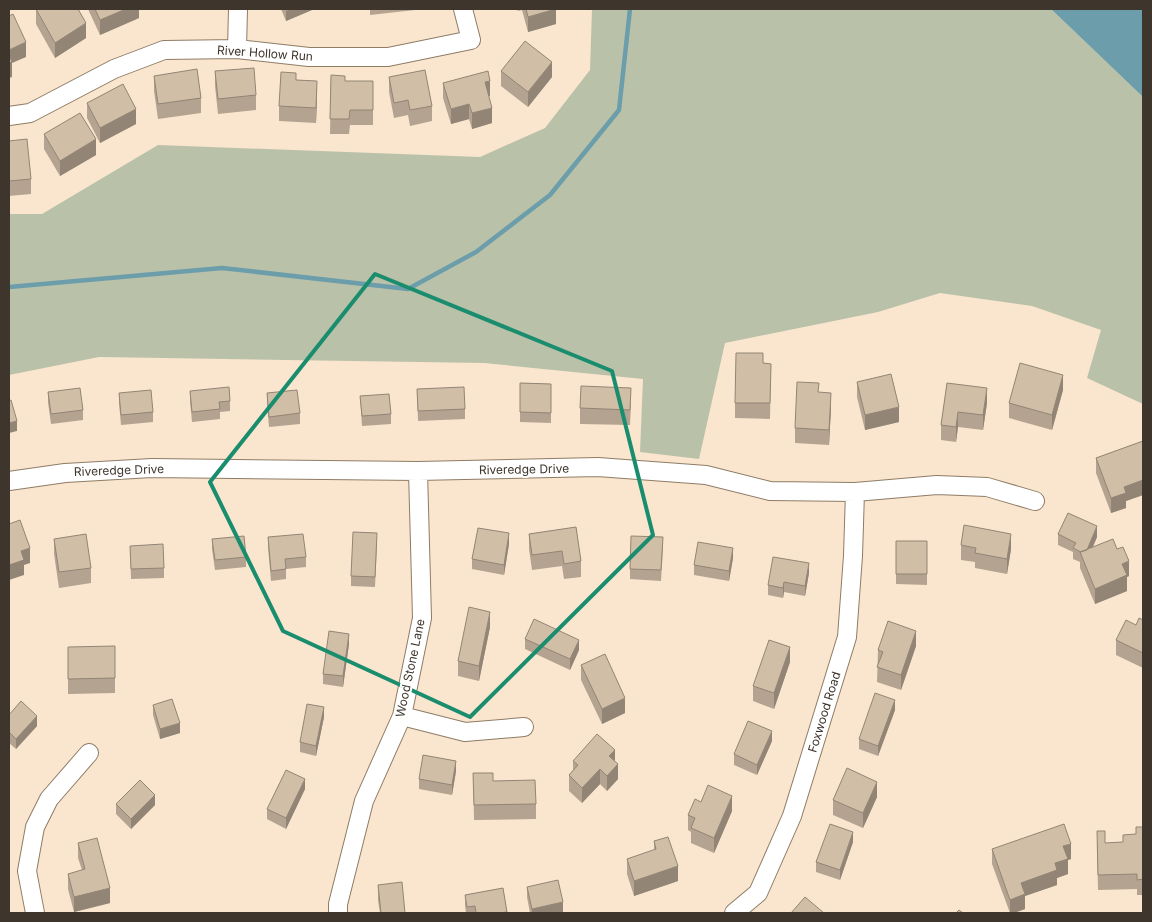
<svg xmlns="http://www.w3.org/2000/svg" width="1152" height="922" viewBox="0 0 1152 922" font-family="Inter,sans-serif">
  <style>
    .green { fill: #bac1a9 }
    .water { fill: #6c9daa }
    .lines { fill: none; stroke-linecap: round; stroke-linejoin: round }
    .stream { stroke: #6c9daa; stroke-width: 4.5 }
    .minor-casing { stroke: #8e7c66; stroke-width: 20 }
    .minor { stroke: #fff; stroke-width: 18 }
    .wall { fill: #b4a390 }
    .shaded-wall { fill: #928575 }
    .building { fill: #d1bea7; stroke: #928575 }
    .marked { fill: none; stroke: #1a8d6e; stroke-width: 4; stroke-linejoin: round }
    .labels { text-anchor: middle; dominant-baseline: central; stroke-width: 4; stroke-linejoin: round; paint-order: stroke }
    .street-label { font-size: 12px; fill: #3e362d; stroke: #fff }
  </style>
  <rect width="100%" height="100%" fill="#fae6ce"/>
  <path class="green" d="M592,9H1051L1143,97V404L1087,378L1101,330L1032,306L940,293L878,312L725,343L699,459L640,452L643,379L484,363L99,357L9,375V214H42L158,145L480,157L545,128L590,70Z"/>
  <path class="water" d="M1051,9H1143V97Z"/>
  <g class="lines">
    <path class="stream" d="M9,287L222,268L408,289L476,252L550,195L619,110L630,9"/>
    <defs>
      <path id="minor" d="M237,49L238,9
        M9,116L30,113L114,69L164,50L237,49L309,57H388L471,40L463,9
        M9,481L65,473L152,468L418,471L598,467L706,475L770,491L855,492L937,485L987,487L1035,501
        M402,716L465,732L524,727
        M35,913L27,871L35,827L49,799L89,753
        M338,913V904L364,801L402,716L422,618L418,471
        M734,913L758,893L792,816L847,637L853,556L855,492"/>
    </defs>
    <use href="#minor" class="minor-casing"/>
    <use href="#minor" class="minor"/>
  </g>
  <path class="wall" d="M36,9L86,38L55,58L36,24Z
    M88,9H139V18L100,35Z
    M281,9H312V10L286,21Z
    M370,9H415V10L370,15Z
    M517,9H555L556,24L528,32L522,10L518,11Z
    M215,71L256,95V110L218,114L215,86Z
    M501,71L552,77L528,107L501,86Z
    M331,75L345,81H373V125H350L349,134H330Z
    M154,76L201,98V113L158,119L154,91Z
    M389,77L432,106V121L410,126L408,115L394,118L389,92Z
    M296,80L317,97L316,123L279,121V106Z
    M443,83L490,96H489L492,123L472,129L469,119L451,124L443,98Z
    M87,103L136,124L100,143L87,118Z
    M44,134L96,155L60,176L44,149Z
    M9,141L31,179V194L9,196Z
    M763,363L771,364L770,419L735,418V403Z
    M857,382L899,422L865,430L857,397Z
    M520,383L551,384V423L520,422Z
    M947,383L987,403L983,430L958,427L956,442L941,440V425Z
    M417,389L465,409V419L418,421Z
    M1063,390L1052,430L1009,418V403Z
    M190,391L230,401V411L220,412V419L192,422L190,401Z
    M48,392L83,410V420L51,424L48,402Z
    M119,393L153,412V422L121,425L119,403Z
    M267,393L300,413V424L269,427L267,403Z
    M819,393L831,408L829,445L795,443V428Z
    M360,396L391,414V424L362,426Z
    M631,403L630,425L580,424V408Z
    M1143,441V495L1126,501V508L1111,513L1096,473V458Z
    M576,527L581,561V577L564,579L562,566L532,570L529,549V534Z
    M1058,534L1097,537L1093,547L1129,576L1127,577V591L1095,604L1080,568V562L1073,559V552L1058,545Z
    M268,537L306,557V567L286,569V579L271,581L268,547Z
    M54,539L91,568V583L59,588L54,554Z
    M212,539L246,557V567L215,570L212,549Z
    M896,541H927V585L896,584Z
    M377,544L375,587L351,586V576Z
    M509,544L504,575L472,569V559Z
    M961,545L1011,549L1007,574L975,568V562L961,560Z
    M130,546L164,568V578L131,579Z
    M663,547L661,581L630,579V569Z
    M733,558L729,581L694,575V565Z
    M809,573L805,596L784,592L783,598L768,595V585Z
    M1143,620V668L1116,655V640Z
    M490,627L479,681L458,676V661Z
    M525,639L579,650L570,670L525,649Z
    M349,644L343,687L323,684V674Z
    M916,646L901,690L877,682L878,650Z
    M68,647L115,678V693L68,694Z
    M790,662L774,709L753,701V686Z
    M581,665L625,713L602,724L581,680Z
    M153,705L180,733L160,739L153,715Z
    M895,710L878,756L859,749V739Z
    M9,715L37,726L16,749L9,743Z
    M324,717L316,756L300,752V742Z
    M772,741L757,775L734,765V754Z
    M573,761H615L618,779L607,791L600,784L582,803L569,791V775L573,770Z
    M456,771L452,795L419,789V779Z
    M473,773L493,781L536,804V819L474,820Z
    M305,789L286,829L267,819V809Z
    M877,797L863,828L833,815V800Z
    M116,804L155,805L131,829L116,814Z
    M732,811L714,853L691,843V832L688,830V815Z
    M1143,827V895H1137V889L1098,890L1097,846L1105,843L1123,842L1136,834Z
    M654,841L678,881L634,896L627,874V859L654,850Z
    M853,842L840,880L816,872V862Z
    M78,843L110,903L74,912L68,889V874L82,870L78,858Z
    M992,849L1071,859L1068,860V874L1057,878V885L1025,896V909L1014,913H1010L992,864Z
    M378,885L405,913H380L378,900Z
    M527,887L563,912L560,913H530L527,897Z
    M503,888L507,913H466L465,905V895Z"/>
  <path class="shaded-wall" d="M126,9H139V18L100,35V20Z
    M291,9H312V10L286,21V11Z
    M556,9V24L528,32V17Z
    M86,23V38L55,58V43Z
    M26,42V57L12,63V77L9,78V50Z
    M552,62V77L528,107V92Z
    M317,81V97L316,123V108Z
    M490,81V96L485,97V82Z
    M469,104V119L451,124V109Z
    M492,108V123L472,129V113Z
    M136,109V124L100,143V128Z
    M96,139V155L60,176V161Z
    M1063,375V390L1052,430V415Z
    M987,388V403L983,430V415Z
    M831,393V408L829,445V430Z
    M899,407V422L865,430V415Z
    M958,412V427L956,442V427Z
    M17,421V431L9,433V423Z
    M1143,480V495L1126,501V508L1111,513V498L1124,487Z
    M1097,526V537L1085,564V554Z
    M509,533V544L504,575V565Z
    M1011,534V549L1007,574V559Z
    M30,548V563L24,565V575L9,580V565L21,551Z
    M733,548V558L729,581V571Z
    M1129,561V576L1127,577V591L1095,604V589L1122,564Z
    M809,563V573L805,596V586Z
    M784,582V592L783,598V588Z
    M490,612V627L479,681V666Z
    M916,631V646L901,690V675Z
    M349,634V644L343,687V676Z
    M579,640V650L570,670V659Z
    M790,647V662L774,709V693Z
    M625,698V713L602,724V709Z
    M895,700V710L878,756V746Z
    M324,707V717L316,756V746Z
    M37,716V726L16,749V739Z
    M180,723V733L160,739V729Z
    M772,731V741L757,775V765Z
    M615,750V765L609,756Z
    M456,761V771L452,795V785Z
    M618,764V779L607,791V776Z
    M600,769V784L582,803V788Z
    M305,779V789L286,829V818Z
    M877,782V797L863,828V813Z
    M155,795V805L131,829V819Z
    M732,796V811L714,853V838Z
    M853,832V842L840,880V870Z
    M1071,844V859L1068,860V874L1057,878V885L1025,896V909L1014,913H1010V900L1021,883L1055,863L1063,846Z
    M678,866V881L634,896V881Z
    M110,888V903L74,912V897Z
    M563,902V912L560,913H532V909Z"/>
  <path class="building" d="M36,9H78L86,23L55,43Z
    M95,9H126L100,20Z
    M526,9H556L528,17Z
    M13,14L26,42L9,50V16Z
    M525,41L552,62L528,92L501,71Z
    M9,55L12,62L9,63Z
    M254,68L256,95L218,99L215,71Z
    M197,69L201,98L158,104L154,76Z
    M425,70L432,106L410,110L408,100L394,103L389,77Z
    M488,71L490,81L485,82L492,108L472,113L469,104L451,109L443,83Z
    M281,72L296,73V80L317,81L316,108L279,106Z
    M331,75L345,76V81H373V110H350L349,119H330Z
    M123,84L136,109L100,128L87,103Z
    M80,113L96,139L60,161L44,134Z
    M27,139L31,179L9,181V141Z
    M736,353H763V363L771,364L770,403H735Z
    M1020,363L1063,375L1052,415L1009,403Z
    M891,374L899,407L865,415L857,382Z
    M797,382L819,383L818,392L831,393L829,430L795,428Z
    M520,383L551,384V413L520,412Z
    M947,383L987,388L983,415L958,412L956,427L941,425Z
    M581,386L631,388L630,410L580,408Z
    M229,387L230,401L219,402L220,409L192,412L190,391Z
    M464,387L465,409L418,411L417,389Z
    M80,388L83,410L51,414L48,392Z
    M151,390L153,412L121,415L119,393Z
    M297,390L300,413L269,417L267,393Z
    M389,394L391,414L362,416L360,396Z
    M11,400L17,421L9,423V401Z
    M1143,441V480L1124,487L1126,493L1111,498L1096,458Z
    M1068,513L1097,526L1087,550L1081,552L1073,548L1076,543L1058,534Z
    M20,520L30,548L21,551L24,560L9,565V524Z
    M964,525L1011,534L1007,559L975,553L976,548L961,545Z
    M576,527L581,561L564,564L562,551L532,555L529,534Z
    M478,528L509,533L504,565L472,559Z
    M353,532L377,533L375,577L351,576Z
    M86,534L91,568L59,572L54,539Z
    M303,534L306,557L285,559L286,569L271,571L268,537Z
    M244,536L246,557L215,560L212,539Z
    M631,536L663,537L661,570L630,569Z
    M1113,539L1117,549L1123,547L1129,561L1122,564L1127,575L1095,589L1080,552Z
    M896,541H927V574H896Z
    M698,542L733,548L729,571L694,565Z
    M163,544L164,568L131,569L130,546Z
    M773,557L809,563L805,586L784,582L783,588L768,585Z
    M469,607L490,612L479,666L458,661Z
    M1139,618L1143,620V653L1116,640L1126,620L1136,625Z
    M534,619L579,640L570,659L525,639Z
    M888,621L916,631L901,675L877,667L883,652L878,650Z
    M329,631L349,634L343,676L323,674Z
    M769,640L790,647L774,693L753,686Z
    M115,646V678L68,679V647Z
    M605,654L625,698L602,709L581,665Z
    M875,693L895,700L878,746L859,739Z
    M172,699L180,723L160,729L153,705Z
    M21,701L37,716L16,739L9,732V715Z
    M307,704L324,707L316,746L300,742Z
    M748,721L772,731L757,765L734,754Z
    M597,734L615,750L609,756L618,764L607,776L600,769L582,788L569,775L578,765L573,761Z
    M423,755L456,761L452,785L419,779Z
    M847,768L877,782L863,813L833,800Z
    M286,770L305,779L286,818L267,809Z
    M473,773H493V781L535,780L536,804L474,805Z
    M140,780L155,795L131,819L116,804Z
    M708,785L732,796L714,838L691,828L695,818L688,815L695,799L701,802Z
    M830,824L853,832L840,870L816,862Z
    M1064,824L1071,844L1063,846L1068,859L1055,863L1057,870L1021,883L1025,894L1010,900L992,849Z
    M1136,827H1143V879L1137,880V874L1098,875L1097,831H1105V843L1123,842V835L1136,834Z
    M668,837L678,866L634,881L627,859L656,849L654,841Z
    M97,838L110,888L74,897L68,874L85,869L78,843Z
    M558,880L563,902L532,909L527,887Z
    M402,882L405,913H381L378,885Z
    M503,888L507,912L499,913H476L475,906L467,907L465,895Z
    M805,897L824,913H791Z
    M959,910L963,913H956Z"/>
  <path class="marked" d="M375,274L612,371L653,535L470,717L283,631L210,482Z"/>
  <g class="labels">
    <g class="street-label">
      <text transform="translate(265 53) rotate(4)">River Hollow Run</text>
      <text transform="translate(524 469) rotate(-1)">Riveredge Drive</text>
      <text transform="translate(119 470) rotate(-2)">Riveredge Drive</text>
      <text transform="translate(410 668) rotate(-78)">Wood Stone Lane</text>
      <text transform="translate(824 712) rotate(-73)">Foxwood Road</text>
    </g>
  </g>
  <rect width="1152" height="922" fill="none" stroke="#3e362d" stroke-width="20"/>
</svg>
